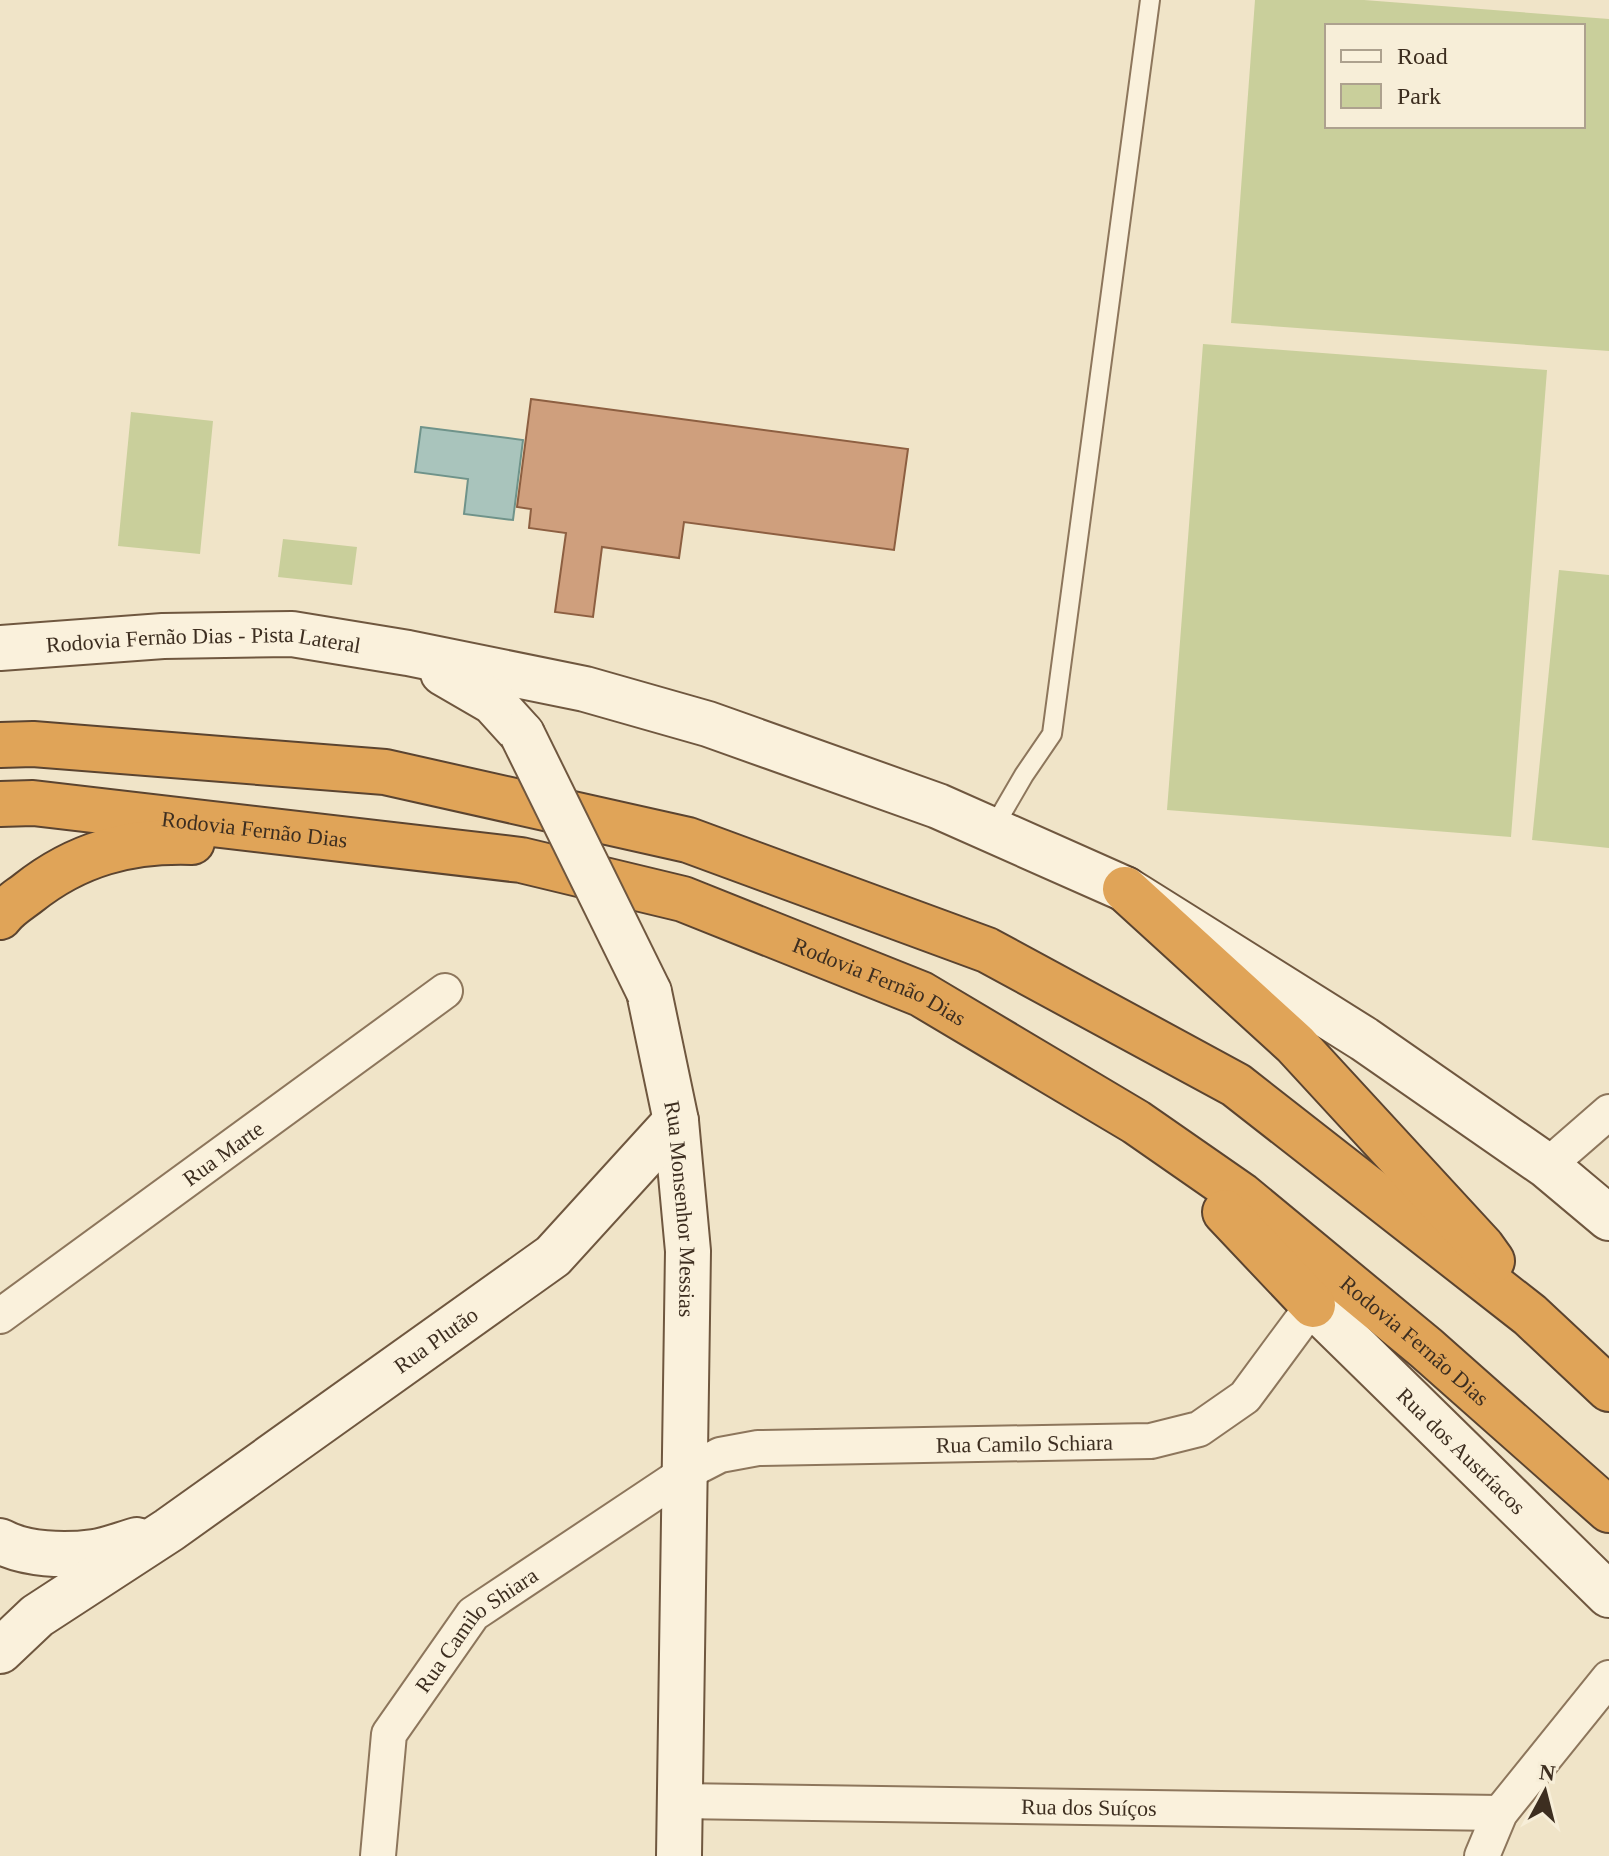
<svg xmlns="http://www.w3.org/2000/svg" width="1609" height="1856" viewBox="0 0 1609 1856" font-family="'Times New Roman',serif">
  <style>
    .green { fill: #c9cf9b; fill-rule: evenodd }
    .water { fill: #a9c4bc; stroke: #6f938a; stroke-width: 2 }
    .building { fill: #cf9f7d; stroke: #8d5f41; stroke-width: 2 }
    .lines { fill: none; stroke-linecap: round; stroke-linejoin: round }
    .lane-casing { stroke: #8d765c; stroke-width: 22 }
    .street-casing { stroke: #8d765c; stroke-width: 38 }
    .secondary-casing { stroke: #6f573f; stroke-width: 48 }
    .highway-casing { stroke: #5b4430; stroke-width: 48 }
    .lane { stroke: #faf1dc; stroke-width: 18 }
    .street { stroke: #faf1dc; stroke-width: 34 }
    .secondary { stroke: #faf1dc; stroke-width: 44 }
    .highway { stroke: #e0a458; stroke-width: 44 }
    .secondary-bridge-casing { stroke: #6f573f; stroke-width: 48; stroke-linecap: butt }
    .secondary-bridge { stroke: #faf1dc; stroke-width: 44 }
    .labels { text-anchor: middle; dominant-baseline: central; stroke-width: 7; stroke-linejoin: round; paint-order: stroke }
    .street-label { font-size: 22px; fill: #3d2e20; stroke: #f7eed8 }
  </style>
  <rect width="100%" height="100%" fill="#f0e4c8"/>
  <path class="green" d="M1255,0H1364L1609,19V351L1231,323ZM1327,26H1583V126H1327Z
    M1203,344L1547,370L1511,837L1167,810Z
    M131,412L213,421L200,554L118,546Z
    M283,539L357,547L352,585L278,577Z
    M1559,570L1609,575V848L1532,840Z"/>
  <path class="water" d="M421,427L523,440L513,520L464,514L468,479L415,472Z"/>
  <path class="building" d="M531,399L908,449L894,550L684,522L679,558L602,547L593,617L555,612L566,533L529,528L531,509L517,507Z"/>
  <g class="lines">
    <defs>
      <path id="lane" d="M992,830L1024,775L1052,734L1150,0"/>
      <g id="street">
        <path d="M1547,1166L1609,1112"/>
        <path id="s1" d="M0,1316L445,991"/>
        <path id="s2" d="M679,1801L1500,1813"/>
        <path id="s3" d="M378,1856L389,1734L473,1614L683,1474L720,1455L758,1448L1151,1441L1199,1429L1245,1397L1313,1305"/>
        <path d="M1482,1856L1500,1813L1609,1678"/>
      </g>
      <g id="secondary">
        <path id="s4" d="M0,648L163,636L292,634L408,653L585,689L708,724L938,806L1125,889L1364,1039L1547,1166L1609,1218"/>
        <path d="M443,673L493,702L522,734"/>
        <path id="s5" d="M649,992L676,1121L688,1251L679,1856"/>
        <path id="s6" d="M1313,1305L1609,1595"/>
        <path d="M0,1541C25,1555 65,1556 94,1552C108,1550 123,1544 137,1540"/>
        <path id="s7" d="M0,1651L37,1616L169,1530L553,1256L676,1121"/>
      </g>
      <g id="highway">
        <path d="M0,745L33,744L385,772L688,840L987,950L1236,1085L1530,1315L1609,1389"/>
        <path id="s8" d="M0,804L33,803L521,860L683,899L921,994L1136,1122L1241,1195L1426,1348L1609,1510"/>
        <path d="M1125,889L1295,1044L1482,1247L1492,1261"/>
        <path d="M0,917C7,907 19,900 28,893C77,854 129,840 192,842"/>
        <path d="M1225,1212L1313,1305"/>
      </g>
    </defs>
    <use href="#lane" class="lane-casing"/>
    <use href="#street" class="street-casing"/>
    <use href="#secondary" class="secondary-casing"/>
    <use href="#highway" class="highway-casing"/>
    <use href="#lane" class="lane"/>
    <use href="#street" class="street"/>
    <use href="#secondary" class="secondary"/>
    <use href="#highway" class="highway"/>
    <defs>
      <path id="secondary-bridge" d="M522,734L649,992"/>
    </defs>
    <use href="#secondary-bridge" class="secondary-bridge-casing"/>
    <use href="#secondary-bridge" class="secondary-bridge"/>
  </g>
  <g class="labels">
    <g class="street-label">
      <text stroke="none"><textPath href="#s4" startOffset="204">Rodovia Fernão Dias - Pista Lateral</textPath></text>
      <text stroke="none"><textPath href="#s8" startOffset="256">Rodovia Fernão Dias</textPath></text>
      <text stroke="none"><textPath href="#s8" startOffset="904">Rodovia Fernão Dias</textPath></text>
      <text stroke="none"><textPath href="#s1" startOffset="276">Rua Marte</textPath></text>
      <text stroke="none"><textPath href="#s5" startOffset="220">Rua Monsenhor Messias</textPath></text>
      <text stroke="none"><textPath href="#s7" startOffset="536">Rua Plutão</textPath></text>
      <text stroke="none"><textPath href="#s8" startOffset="1552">Rodovia Fernão Dias</textPath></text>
      <text stroke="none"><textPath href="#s3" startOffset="868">Rua Camilo Schiara</textPath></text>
      <text stroke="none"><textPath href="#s6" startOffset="208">Rua dos Austríacos</textPath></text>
      <text stroke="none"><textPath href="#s3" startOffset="260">Rua Camilo Shiara</textPath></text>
      <text stroke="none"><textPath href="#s2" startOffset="410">Rua dos Suíços</textPath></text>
    </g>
  </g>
  <rect x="1325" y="24" width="260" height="104" fill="#f7eed8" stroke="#ada18e" stroke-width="2"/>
  <rect x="1341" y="50" width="40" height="12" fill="#faf1dc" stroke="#ada18e" stroke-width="2"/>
  <text x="1397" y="64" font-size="24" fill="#3d2e20">Road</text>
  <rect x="1341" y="84" width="40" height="24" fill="#c9cf9b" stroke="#ada18e" stroke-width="2"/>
  <text x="1397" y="104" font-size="24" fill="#3d2e20">Park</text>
  <g transform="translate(1545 1792) rotate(7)" stroke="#f7eed8" stroke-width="6" paint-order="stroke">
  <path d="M0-6L14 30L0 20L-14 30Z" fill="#3d2e20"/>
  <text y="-12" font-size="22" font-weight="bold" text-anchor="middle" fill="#3d2e20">N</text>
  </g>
</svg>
